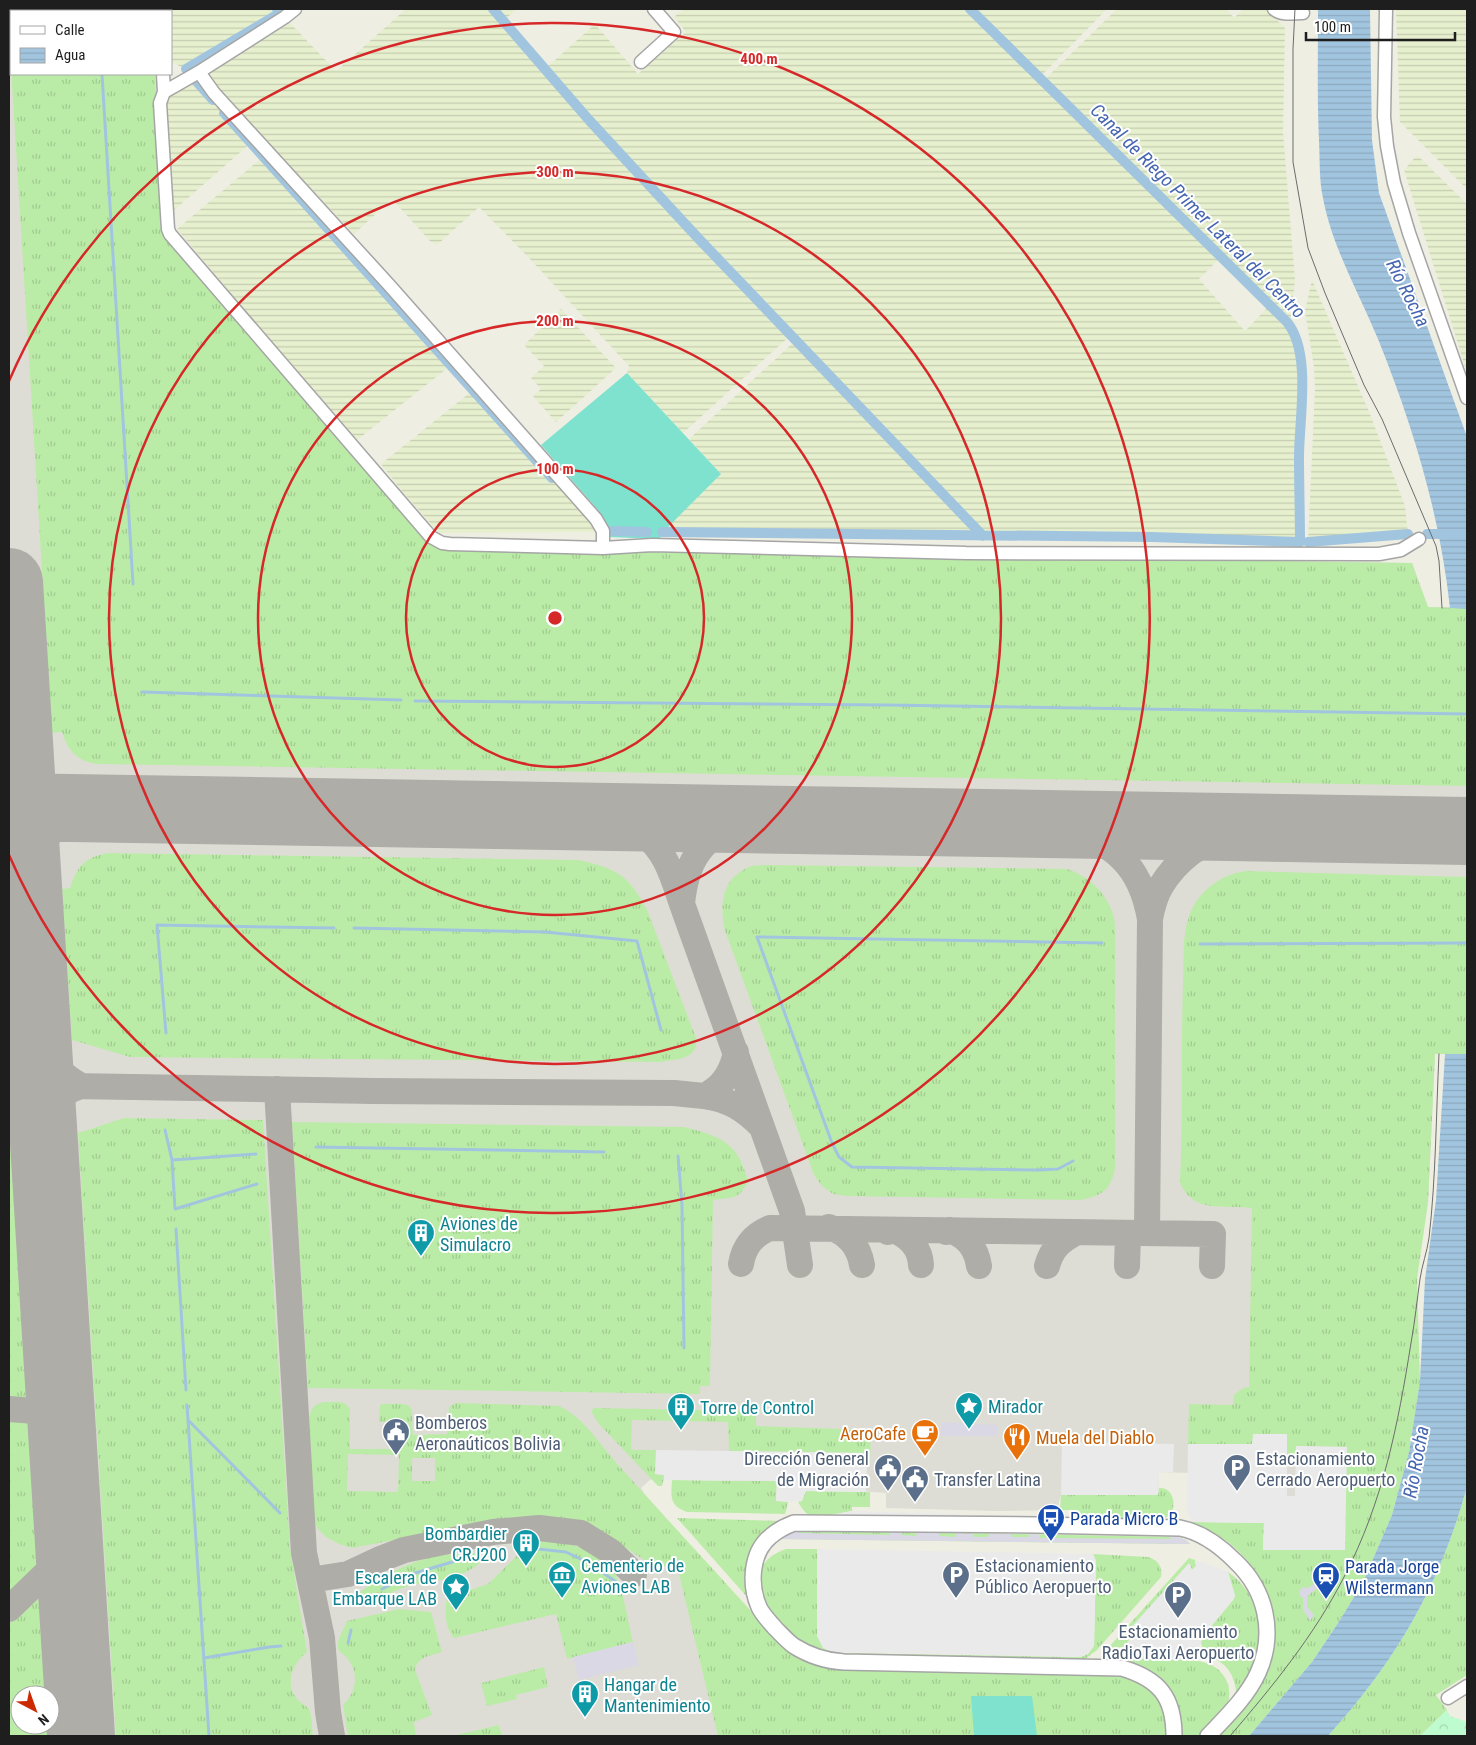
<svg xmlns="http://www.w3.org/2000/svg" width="1476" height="1745" viewBox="0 0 1476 1745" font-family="'Roboto Condensed',sans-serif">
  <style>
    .airport { fill: #deddd5; fill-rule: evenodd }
    .farmland { fill: url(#farmland-rules); fill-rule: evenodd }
    .grass { fill: url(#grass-tufts); fill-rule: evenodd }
    .park { fill: url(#park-crowns) }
    .pitch { fill: #7ee2cf }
    .parking { fill: #eaeaea }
    .plaza { fill: #dad8e5 }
    .water { fill: url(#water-rules) }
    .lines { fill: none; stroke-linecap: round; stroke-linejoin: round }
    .stream { stroke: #a2c5df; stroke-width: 3 }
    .canal { stroke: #a2c5df; stroke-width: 10 }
    .taxiway { stroke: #aeada8; stroke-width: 26 }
    .runway { stroke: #aeada8; stroke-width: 68 }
    .minor-casing { stroke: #a5a5a5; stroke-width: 15 }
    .tertiary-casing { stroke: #a5a5a5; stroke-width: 18 }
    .minor { stroke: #fff; stroke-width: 12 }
    .tertiary { stroke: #fff; stroke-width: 15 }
    .tram { stroke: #6c6c6c; stroke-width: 1 }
    .ring { fill: none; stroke: #d62828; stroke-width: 2.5 }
    .labels { text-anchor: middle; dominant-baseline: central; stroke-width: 4; stroke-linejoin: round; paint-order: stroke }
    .culture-label { font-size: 18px; fill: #0d838f; stroke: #fff; text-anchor: start }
    .service-label { font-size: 18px; fill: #4e5e75; stroke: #fff; text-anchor: start }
    .food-label { font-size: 18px; fill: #c56008; stroke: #fff; text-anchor: end }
    .transit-label { font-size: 18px; fill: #164399; stroke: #fff; text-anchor: start }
    .water-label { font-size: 19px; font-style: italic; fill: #4666b1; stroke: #fff }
    .centre { fill: #d62828; stroke: #fff; stroke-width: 2.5 }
    .ring-label { font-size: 15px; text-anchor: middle; font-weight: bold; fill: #d62828; stroke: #fff; stroke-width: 4; stroke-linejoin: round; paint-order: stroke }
  </style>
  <defs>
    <pattern id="farmland-rules" width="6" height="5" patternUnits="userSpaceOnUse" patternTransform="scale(1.25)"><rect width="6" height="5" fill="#e6efce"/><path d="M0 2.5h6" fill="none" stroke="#c5ccb0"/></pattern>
    <pattern id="grass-tufts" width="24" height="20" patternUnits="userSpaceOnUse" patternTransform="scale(1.25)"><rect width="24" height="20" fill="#bbeca7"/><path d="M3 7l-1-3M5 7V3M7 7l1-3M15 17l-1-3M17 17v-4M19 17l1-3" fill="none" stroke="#a0ca8f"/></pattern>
    <pattern id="park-crowns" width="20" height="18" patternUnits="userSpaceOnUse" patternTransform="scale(1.25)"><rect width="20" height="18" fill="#befbcf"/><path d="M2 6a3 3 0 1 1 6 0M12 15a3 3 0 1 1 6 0" fill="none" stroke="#a3d7b1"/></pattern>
    <pattern id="water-rules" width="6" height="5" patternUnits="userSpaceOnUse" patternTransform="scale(1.25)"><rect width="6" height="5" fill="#a2c5df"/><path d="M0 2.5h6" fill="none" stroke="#8ba9bf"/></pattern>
  </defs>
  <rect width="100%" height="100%" fill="#efeee3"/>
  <path class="airport" d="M9,9H151V11H11V74H155L163,229L430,543L438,549L1412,563L1428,607L1467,608V1054H1435L1428,1203L1345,1388V1550L1188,1498V1473L1159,1472L1158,1495H1061L1058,1506L1053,1505V1510L998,1511L886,1508V1493L722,1480H664L662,1486H660L651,1479L641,1488L785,1736H9ZM20,1695H50V1725H20Z"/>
  <path class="farmland" d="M162,9H284L186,69L171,62V11H162Z
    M406,9H516L504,21L545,69L595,24L638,74L686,32L674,17L684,9H1107L1040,77L1043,81L1117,9H1226L1234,18L1243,9H1266L1285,28L1283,132L1295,280L1290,326L1296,332L1300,355L1303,385L1299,455L1300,542L1152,537L662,532L721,474L689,439L796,340L791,335L683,433L627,373L629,366L530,259L479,207L437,245L430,241L392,199L354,234L212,83L210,76L214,70L290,23L336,71ZM1221,257L1270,305L1245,331L1199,279Z
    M1396,9H1467V189L1400,122Z
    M197,82L251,143L172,212L166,108L169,95Z
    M1417,155L1467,204V373L1404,170Z
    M263,157L450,366L357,440L245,310L177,229Z
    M1312,280L1370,414L1405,506L1408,534L1308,542L1315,389L1314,367L1305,311Z
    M561,309L616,368L556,422L533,396L541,389L531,378L544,366L524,345Z
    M472,391L594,525L593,532L439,533L402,491L381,464Z"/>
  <path class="grass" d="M9,9H151V11H11V74H155L163,229L430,543L438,549L1412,563L1428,607L1467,608V786L97,764C77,761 68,751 62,732L52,733L9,35Z
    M108,853L578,860C617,868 630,876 648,912L696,1038C699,1060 677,1059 661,1062L130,1057L72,1040L62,889L70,888C78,865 84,858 108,853Z
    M769,865L1067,869C1088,876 1106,892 1113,914C1115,920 1115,927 1115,934V1168C1111,1191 1102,1195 1081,1200L847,1196L833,1194L822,1186L814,1175L724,928C720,902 722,879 749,867C755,865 763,865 769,865Z
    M1246,871L1467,877V1054H1435L1428,1203L1417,1279L1420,1381L1409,1452L1392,1515L1363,1582L1340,1620L1312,1662L1249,1736H1217C1232,1712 1246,1688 1260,1664C1264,1657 1272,1648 1273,1640C1279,1607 1259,1570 1235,1548C1223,1536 1206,1532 1193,1522L1264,1523L1263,1549L1347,1447L1296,1446L1295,1458H1287V1434H1253V1444H1188L1189,1404L1233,1405L1234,1395L1243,1388L1249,1387L1252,1208C1226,1205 1193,1214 1180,1183C1183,1116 1181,1048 1183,981C1184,960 1182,935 1189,916C1198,891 1221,874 1246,871Z
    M124,1118L263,1120L290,1548L307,1652C293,1663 284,1683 297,1699C300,1703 307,1706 309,1709C312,1714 312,1730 313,1736H116L78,1133Z
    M292,1122L684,1127C721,1136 739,1143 748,1182C738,1201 732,1197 713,1200L710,1386H700V1394L308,1388Z
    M9,1124H10L29,1406L9,1404Z
    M324,1402C335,1402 346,1399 350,1410V1449H391V1422H379L380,1405L383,1404C419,1403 410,1404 413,1435L447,1434L449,1407L456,1403L559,1406C585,1418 601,1446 620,1467C673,1526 726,1583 779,1642L800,1658L1124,1674L1155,1690L1168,1717L1167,1736H718L678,1570L669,1565L657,1568L593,1527L551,1517L509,1518L352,1548L339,1544L326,1537L317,1528L312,1512L309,1419C310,1409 314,1404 324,1402ZM348,1454L399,1455L398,1492L347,1491ZM412,1458H435V1481H412Z
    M594,1408L756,1411V1426L871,1430L870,1465L867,1464V1453L729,1451L728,1422L632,1420L631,1450H656V1474L664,1475L662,1486H658L598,1423L591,1411Z
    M9,1412L29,1414L39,1564L9,1592Z
    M672,1480L777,1481L776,1501L788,1502L785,1514L687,1512C669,1506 671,1496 672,1480Z
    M1467,1486V1675L1436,1695L1447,1710L1420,1736H1328C1344,1718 1360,1699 1374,1680C1417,1623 1449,1555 1467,1486Z
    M1159,1488C1175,1487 1179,1511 1165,1518C1153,1524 1092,1517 1076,1516V1510H1060L1061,1495H1158Z
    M806,1491L870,1492V1507H852V1511C839,1513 815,1522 805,1512C802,1509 800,1505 798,1502L802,1501Z
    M677,1518L780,1521C754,1549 740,1556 748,1598Z
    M799,1530L1178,1537L1186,1540L1190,1544L778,1539Z
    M550,1539C566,1543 595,1550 607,1562C622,1576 628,1622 633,1642L567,1659L556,1614L454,1638C445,1627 444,1612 447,1598L488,1584L532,1541Z
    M786,1549H817V1636L832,1652L841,1653L1081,1657L1088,1654L1094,1646L1096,1561L1093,1554L1148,1557C1158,1560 1163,1567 1161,1577L1097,1650L1085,1659L845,1657C827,1653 809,1649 794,1637C767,1615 736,1566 786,1549Z
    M475,1553L483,1560C460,1583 428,1579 400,1589C388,1593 373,1605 361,1604L363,1601L357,1594C380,1578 404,1564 431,1557C445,1554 461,1554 475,1553Z
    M1189,1558L1195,1560L1196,1566L1192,1570L1190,1564L1130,1639L1124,1647L1108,1648Z
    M1228,1572C1255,1590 1266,1626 1257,1657C1253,1671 1244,1683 1237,1695C1235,1684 1233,1673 1224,1665C1214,1656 1205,1658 1201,1643L1203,1636L1233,1600L1235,1596Z
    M41,1593L47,1695H20V1725H49L50,1736H9V1624Z
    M399,1609L431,1612L442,1652C430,1656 418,1656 415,1670L432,1715L414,1722L416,1736H348L343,1705C357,1692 360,1671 345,1656C342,1653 338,1652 338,1647C337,1639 344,1629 347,1621Z
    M1115,1656C1129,1657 1143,1659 1157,1659C1183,1661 1217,1654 1228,1684C1230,1691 1230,1701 1226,1707C1220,1717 1209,1727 1201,1736H1181C1187,1705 1163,1672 1133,1665C1122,1662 1109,1662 1098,1661L1100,1659Z
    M544,1667L548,1687L516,1695L517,1699L487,1706L481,1683Z
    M499,1725L502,1736H452Z"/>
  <path class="park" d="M1447,1710L1450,1716L1467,1722V1736H1420Z"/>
  <path class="pitch" d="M627,373L721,474L663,532L660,539L609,537L606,522L598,510L541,445Z
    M971,1696H1032L1037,1736H974Z"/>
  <path class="parking" d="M1253,1434H1287V1496H1295L1296,1446L1347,1447L1345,1550H1263L1264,1523L1198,1522H1193L1190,1518L1187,1512L1188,1444H1252Z
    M1062,1442L1174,1444L1173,1472H1159L1158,1495H1061Z
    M656,1450L867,1453L866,1492L806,1491L801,1501H776L777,1481L664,1480V1475L655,1474Z
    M852,1511L959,1514V1518L823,1516Z
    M970,1515L1076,1516L1102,1518H970Z
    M817,1549L1093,1554L1096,1561L1094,1646L1084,1656L1074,1657L832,1652L823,1648L817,1636Z
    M1195,1560L1228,1572L1235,1596L1233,1600L1203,1636L1201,1643L1189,1659L1160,1660L1115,1656L1130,1640L1128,1631L1189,1563L1192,1570L1196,1566Z"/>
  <path class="plaza" d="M941,1422L997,1425V1436H940Z
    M799,1530V1533L890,1535V1532H901V1535L916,1536L917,1532L939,1533L940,1536L955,1537L956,1533L974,1534V1537H988L989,1534H1011V1537H1029L1030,1534L1040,1535V1538L1171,1539L1170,1537H1178L1186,1540L1190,1544L778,1539L789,1533Z
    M1323,1582L1330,1583L1333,1582L1328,1591L1317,1589L1312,1592L1307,1597V1607L1314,1615L1310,1621L1303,1609V1598L1300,1596L1299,1591L1303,1587L1308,1588L1314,1584Z
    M633,1642L639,1665L579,1680L573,1657Z"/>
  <path class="water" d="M1318,9H1370L1372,140L1379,193L1467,437V609L1450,608C1440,515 1413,426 1378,339C1359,293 1332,247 1323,198C1319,180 1320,160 1319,141C1317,97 1318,53 1318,9Z
    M1445,1054H1467V1486C1449,1555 1417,1623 1374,1680C1360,1699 1344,1718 1328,1736H1249L1312,1662L1340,1620L1363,1582L1392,1515L1409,1452L1420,1381L1425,1279L1436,1200Z"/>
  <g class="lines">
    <path class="stream" d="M98,9L99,11
      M102,74L133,584
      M142,692L401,700
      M415,701L886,705L1467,714
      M354,928L545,932L637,941L661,1030
      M1200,944L1467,943
      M166,1033L157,925L334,928
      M165,1130L172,1160L175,1209L257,1184
      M316,1147L604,1152
      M678,1156L682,1205L684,1348
      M172,1160L256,1154
      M1073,1161L1058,1169L1038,1170L852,1167L839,1157L832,1143L757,937L1102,943
      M176,1229L186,1390
      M187,1405L209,1736
      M189,1421L280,1513
      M538,1549L566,1552L589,1563L619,1584
      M382,1589L412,1574L462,1559
      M348,1643L351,1630
      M204,1658L269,1647L281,1646"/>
    <path class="canal" d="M493,9L589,120L698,238L983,536
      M186,69L280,13L277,9
      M197,82L213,100
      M224,113L552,478
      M613,531L647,532
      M662,532L1152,537L1300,542C1300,514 1299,485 1299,457C1299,419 1312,353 1287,322L970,9
      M1427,534H1467
      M1308,542L1408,534"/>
    <path class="taxiway" d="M596,817C611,821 630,824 643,834C666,850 673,878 682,904C687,849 710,830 762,819
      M1062,824C1113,846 1140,861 1150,919C1152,908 1155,896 1161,886C1176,861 1202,841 1231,832C1239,830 1249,829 1258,827
      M9,834L26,865
      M682,904L792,1211L800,1265
      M29,910C33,852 37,828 96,808
      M736,1052C732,1072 723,1087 704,1096C729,1099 745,1110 762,1127
      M9,1081C31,1068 34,1056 37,1031C48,1061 54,1070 81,1086
      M9,1085L374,1091L674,1093L704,1096
      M9,1087C28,1095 36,1110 43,1128C50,1107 58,1093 81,1086
      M277,1089L304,1553L322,1638L328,1712L332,1736
      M829,1227C847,1233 859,1246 862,1265
      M888,1232L894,1230C909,1237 920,1247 921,1265
      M946,1232L950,1230C967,1237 976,1247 979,1266
      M1147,1233L1150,919
      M741,1264C744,1246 753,1235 770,1228L1213,1234L1212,1266
      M1047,1266C1052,1248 1061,1240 1077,1232
      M1127,1266L1128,1233
      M9,1409L61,1413
      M310,1580L348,1574L378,1560L404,1550L493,1532L539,1528L581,1533L610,1551L634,1574
      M9,1609L69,1551"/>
    <path class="runway" d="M9,582L81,1736
      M9,807L1467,831"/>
    <defs>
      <path id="minor" d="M158,9L159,11
        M1274,9C1282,16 1293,13 1303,13
        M1386,9L1384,117L1387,146L1394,183L1409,233L1467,398
        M641,62L674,32L654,9
        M199,72L214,93L390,286L596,519L603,531V548
        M163,74L164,92L160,103L168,229L170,234L431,537L442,543L450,544L603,548L652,545L966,553L1365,554H1379L1401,550L1419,539
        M164,92L199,72L285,17L295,9
        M1448,1698L1467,1686"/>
      <path id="tertiary" d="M1174,1736C1174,1697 1159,1679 1122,1668L844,1662C826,1661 810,1656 794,1646C787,1641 781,1634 775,1628C769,1621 762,1614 759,1607C749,1584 751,1552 771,1536C778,1530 786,1526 794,1523L1036,1525L1180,1528C1201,1532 1220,1546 1235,1561C1266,1590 1276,1633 1258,1673C1247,1697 1226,1717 1208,1736"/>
    </defs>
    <use href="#minor" class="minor-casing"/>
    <use href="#tertiary" class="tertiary-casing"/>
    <use href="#minor" class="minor"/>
    <use href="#tertiary" class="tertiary"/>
    <path class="tram" d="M1295,9L1293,49V162L1308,248L1325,293L1364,385L1382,419L1436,546L1439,561L1442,608
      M1230,1736C1272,1687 1314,1636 1344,1577C1383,1502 1398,1425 1411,1343C1415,1321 1417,1300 1420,1279C1422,1265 1427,1252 1429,1238C1436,1177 1436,1115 1439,1054"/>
  </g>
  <g class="ring">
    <circle cx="555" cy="618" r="149"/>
    <circle cx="555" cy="618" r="297"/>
    <circle cx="555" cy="618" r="446"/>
    <path d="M9 381A595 595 0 1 1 9 855"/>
  </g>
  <defs>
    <symbol id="building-pin" viewBox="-11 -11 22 30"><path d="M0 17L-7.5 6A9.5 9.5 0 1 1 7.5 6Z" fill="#0f9aa8" stroke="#fff"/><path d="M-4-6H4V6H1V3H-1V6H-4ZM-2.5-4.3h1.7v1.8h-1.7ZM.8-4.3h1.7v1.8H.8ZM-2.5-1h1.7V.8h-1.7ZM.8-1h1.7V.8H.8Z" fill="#fff"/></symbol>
    <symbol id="sight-pin" viewBox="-11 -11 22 30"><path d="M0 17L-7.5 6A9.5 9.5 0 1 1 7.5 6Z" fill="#0f9aa8" stroke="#fff"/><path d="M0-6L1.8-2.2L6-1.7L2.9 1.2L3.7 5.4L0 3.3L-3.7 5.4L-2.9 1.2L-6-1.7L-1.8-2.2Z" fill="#fff"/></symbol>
    <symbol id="civic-pin" viewBox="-11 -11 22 30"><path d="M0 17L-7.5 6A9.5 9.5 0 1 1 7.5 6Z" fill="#5c6f8a" stroke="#fff"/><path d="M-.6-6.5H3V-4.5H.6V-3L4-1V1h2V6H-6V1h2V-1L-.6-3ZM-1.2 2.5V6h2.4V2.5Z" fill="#fff"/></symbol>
    <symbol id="cafe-pin" viewBox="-11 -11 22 30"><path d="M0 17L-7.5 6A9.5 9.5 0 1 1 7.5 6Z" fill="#e8710a" stroke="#fff"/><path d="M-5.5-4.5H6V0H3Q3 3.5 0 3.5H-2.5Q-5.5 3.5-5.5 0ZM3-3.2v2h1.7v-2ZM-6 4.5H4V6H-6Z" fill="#fff"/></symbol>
    <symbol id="restaurant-pin" viewBox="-11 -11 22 30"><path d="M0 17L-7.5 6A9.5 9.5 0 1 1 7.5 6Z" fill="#e8710a" stroke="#fff"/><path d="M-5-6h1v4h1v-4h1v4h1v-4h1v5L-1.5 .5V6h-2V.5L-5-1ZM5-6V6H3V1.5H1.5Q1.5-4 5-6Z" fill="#fff"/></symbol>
    <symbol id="parking-pin" viewBox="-11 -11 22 30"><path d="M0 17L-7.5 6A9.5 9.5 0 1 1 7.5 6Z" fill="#5c6f8a" stroke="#fff"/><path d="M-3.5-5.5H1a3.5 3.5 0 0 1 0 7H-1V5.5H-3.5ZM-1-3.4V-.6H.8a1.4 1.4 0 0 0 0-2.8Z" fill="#fff"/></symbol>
    <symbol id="bus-pin" viewBox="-11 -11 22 30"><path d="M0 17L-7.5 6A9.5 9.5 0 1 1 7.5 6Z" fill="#1a4fb4" stroke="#fff"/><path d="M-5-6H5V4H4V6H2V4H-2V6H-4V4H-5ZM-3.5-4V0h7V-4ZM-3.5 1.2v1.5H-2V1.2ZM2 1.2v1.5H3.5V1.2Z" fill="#fff"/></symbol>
    <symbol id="museum-pin" viewBox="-11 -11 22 30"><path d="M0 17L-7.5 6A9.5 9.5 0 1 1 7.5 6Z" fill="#0f9aa8" stroke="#fff"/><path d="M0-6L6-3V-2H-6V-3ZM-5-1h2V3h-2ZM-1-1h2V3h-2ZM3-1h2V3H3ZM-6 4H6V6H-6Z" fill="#fff"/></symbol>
    <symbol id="station-pin" viewBox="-11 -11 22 30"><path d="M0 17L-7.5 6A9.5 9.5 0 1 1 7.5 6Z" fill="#1a4fb4" stroke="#fff"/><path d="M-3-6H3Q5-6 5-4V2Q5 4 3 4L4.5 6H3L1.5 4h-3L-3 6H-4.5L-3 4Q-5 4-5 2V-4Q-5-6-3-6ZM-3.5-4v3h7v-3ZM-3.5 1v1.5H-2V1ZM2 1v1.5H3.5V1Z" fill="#fff"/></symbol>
  </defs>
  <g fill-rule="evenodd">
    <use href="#building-pin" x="405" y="1217" width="32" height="43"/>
    <use href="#sight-pin" x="953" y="1390" width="32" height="43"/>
    <use href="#building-pin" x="665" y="1391" width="32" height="43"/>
    <use href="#civic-pin" x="380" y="1416" width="32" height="43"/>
    <use href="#cafe-pin" x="909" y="1417" width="32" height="43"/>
    <use href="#restaurant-pin" x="1001" y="1421" width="32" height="43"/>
    <use href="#civic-pin" x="872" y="1452" width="32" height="43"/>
    <use href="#parking-pin" x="1221" y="1452" width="32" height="43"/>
    <use href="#civic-pin" x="899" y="1463" width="32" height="43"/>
    <use href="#bus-pin" x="1035" y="1502" width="32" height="43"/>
    <use href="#building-pin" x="510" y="1527" width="32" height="43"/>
    <use href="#museum-pin" x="546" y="1559" width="32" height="43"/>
    <use href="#parking-pin" x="940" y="1559" width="32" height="43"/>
    <use href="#station-pin" x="1310" y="1560" width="32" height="43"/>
    <use href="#sight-pin" x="440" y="1571" width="32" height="43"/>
    <use href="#parking-pin" x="1162" y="1579" width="32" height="43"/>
    <use href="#building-pin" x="569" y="1678" width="32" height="43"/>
  </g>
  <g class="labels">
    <g class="culture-label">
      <text x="440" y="1223">Aviones de<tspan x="440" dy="21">Simulacro</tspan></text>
      <text x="988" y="1406">Mirador</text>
      <text x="700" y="1407">Torre de Control</text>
      <text x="507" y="1533" text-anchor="end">Bombardier<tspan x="507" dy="21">CRJ200</tspan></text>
      <text x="581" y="1565">Cementerio de<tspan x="581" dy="21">Aviones LAB</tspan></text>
      <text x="437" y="1577" text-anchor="end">Escalera de<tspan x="437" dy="21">Embarque LAB</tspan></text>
      <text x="604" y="1684">Hangar de<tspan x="604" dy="21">Mantenimiento</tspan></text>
    </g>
    <g class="service-label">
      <text x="415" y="1422">Bomberos<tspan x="415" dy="21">Aeronaúticos Bolivia</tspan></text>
      <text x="869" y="1458" text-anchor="end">Dirección General<tspan x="869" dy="21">de Migración</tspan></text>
      <text x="1256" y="1458">Estacionamiento<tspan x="1256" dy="21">Cerrado Aeropuerto</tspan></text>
      <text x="934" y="1479">Transfer Latina</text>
      <text x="975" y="1565">Estacionamiento<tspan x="975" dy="21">Público Aeropuerto</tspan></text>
      <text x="1178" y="1631" text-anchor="middle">Estacionamiento<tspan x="1178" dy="21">RadioTaxi Aeropuerto</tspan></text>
    </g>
    <g class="food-label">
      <text x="906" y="1433">AeroCafe</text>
      <text x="1036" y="1437" text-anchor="start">Muela del Diablo</text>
    </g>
    <g class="transit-label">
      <text x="1070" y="1518">Parada Micro B</text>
      <text x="1345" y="1566">Parada Jorge<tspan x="1345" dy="21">Wilstermann</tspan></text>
    </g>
    <g class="water-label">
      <text transform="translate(1198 211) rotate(45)">Canal de Riego Primer Lateral del Centro</text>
      <text transform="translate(1408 293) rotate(63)">Río Rocha</text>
      <text transform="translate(1416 1462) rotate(-80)">Río Rocha</text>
    </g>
  </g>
  <circle cx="555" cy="618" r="8" class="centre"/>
  <g class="ring-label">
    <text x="759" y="64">400 m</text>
    <text x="555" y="177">300 m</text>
    <text x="555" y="326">200 m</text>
    <text x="555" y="474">100 m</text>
  </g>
  <rect width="1476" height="1745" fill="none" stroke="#1e1e1e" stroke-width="20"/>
  <rect x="10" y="10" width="162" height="65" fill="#ffffff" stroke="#a5a5a5"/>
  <rect x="20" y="26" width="25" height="8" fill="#ffffff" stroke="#a5a5a5"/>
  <text x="55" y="35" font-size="15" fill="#1e1e1e">Calle</text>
  <rect x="20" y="48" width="25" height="15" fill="url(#water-rules)" stroke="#a5a5a5"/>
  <text x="55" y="60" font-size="15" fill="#1e1e1e">Agua</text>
  <g transform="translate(35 1710) rotate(139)"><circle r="24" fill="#ffffff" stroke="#a5a5a5"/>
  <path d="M0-4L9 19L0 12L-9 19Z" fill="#cc2900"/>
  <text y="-8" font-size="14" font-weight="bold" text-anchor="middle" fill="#1e1e1e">N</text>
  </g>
  <path d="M1306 32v8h149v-8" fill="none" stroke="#1e1e1e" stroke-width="2.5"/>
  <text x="1314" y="32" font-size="15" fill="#1e1e1e" stroke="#ffffff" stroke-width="4" paint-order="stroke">100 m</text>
</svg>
